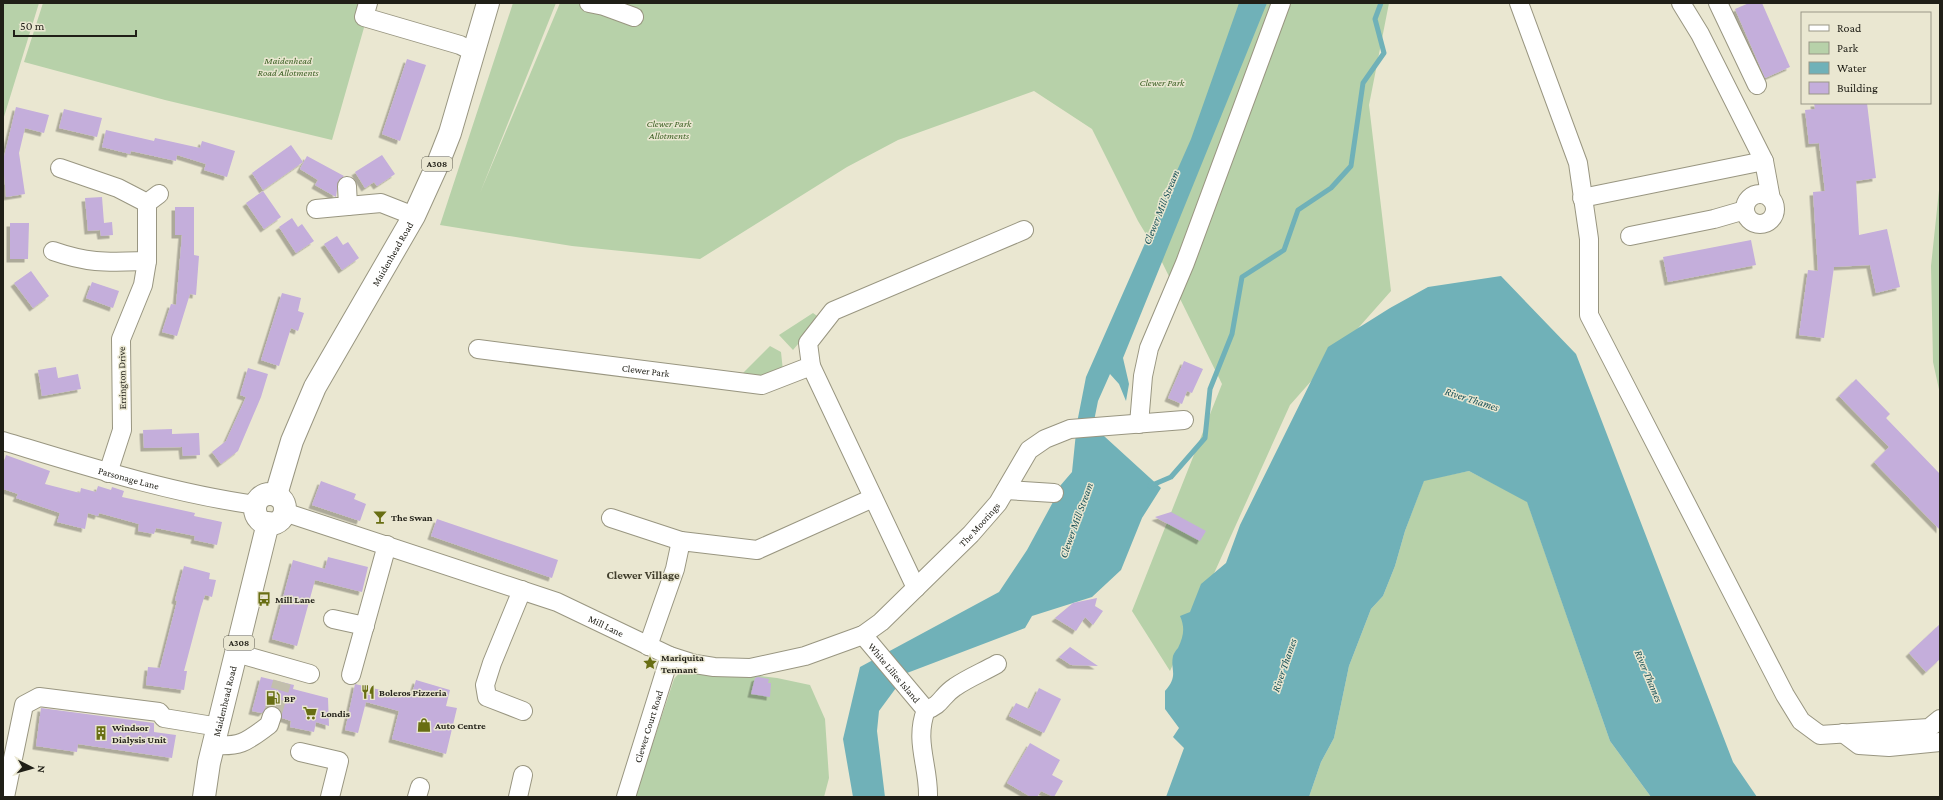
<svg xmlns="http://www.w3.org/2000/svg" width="1943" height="800" viewBox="0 0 1943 800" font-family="'Crimson Pro',serif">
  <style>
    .green { fill: #b7d1a9 }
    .water { fill: #70b1b8 }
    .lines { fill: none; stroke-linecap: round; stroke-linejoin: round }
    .stream { stroke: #70b1b8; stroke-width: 5 }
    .building { fill: #c4aedb; filter: url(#shadow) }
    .minor-tunnel { stroke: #c2bfac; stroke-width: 18; stroke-dasharray: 18 9; stroke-linecap: butt }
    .minor-casing { stroke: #999681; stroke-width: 20 }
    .major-casing { stroke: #999681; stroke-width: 24 }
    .minor { stroke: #fff; stroke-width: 18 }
    .major { stroke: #fff; stroke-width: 22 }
    .labels { text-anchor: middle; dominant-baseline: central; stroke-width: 3; stroke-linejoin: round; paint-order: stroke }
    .shield { fill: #eae7d1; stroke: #5d5b4f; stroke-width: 1 }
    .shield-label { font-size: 9px; font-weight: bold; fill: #201f17 }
    .park-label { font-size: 10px; font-style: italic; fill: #3f6227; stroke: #eae7d1 }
    .street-label { font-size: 10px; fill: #201f17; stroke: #eae7d1 }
    .poi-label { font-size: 10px; font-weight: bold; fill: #201f17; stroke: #eae7d1; text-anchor: start }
    .water-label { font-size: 11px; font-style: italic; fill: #1b5359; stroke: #eae7d1 }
    .quarter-label { font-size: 12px; font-weight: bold; fill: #413e2c; stroke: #eae7d1 }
  </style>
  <defs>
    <filter id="shadow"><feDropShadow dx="-3.5" dy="3.5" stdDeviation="0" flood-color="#0004"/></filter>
  </defs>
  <rect width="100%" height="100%" fill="#eae7d1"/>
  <path class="green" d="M3,3H39L3,120Z
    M43,3H371L332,140L165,100L24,62Z
    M513,3H556L480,193L560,3H1389L1369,105L1391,291L1290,405L1170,671L1132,611L1222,384L1158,254L1138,221L1092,129L1034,91L898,140L847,167L700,259L572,246L440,225Z
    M1940,181V394L1933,362L1931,266Z
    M813,313L820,318L793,350L779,335Z
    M770,346L781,352L783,371L764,378L740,376Z
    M1469,471L1527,501L1610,741L1651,797H1309L1321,762L1334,738L1349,666L1371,609L1383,596L1395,566L1405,531L1424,480Z
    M680,672L750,675L777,678L810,685L825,719L829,778L824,797H635L674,679Z"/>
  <path class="water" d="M1239,3H1267L1123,358L1129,384L1126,401L1119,384L1110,374L1098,401L1093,426L1161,488L1142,518L1121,570L1092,597L1032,616L1025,628L907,673L879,711L877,731L885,797H853L843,739L860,667L999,592L1027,550L1053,502L1054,493L1072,472L1077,423L1086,377L1191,139Z
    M1501,276L1576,354L1733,762L1757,797H1651L1610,741L1527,502L1469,471L1424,481L1405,531L1395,566L1383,596L1371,609L1349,666L1334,738L1321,762L1309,797H1166L1184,748L1173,737L1179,728L1165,709V691C1179,675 1170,671 1173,656C1174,653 1176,650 1178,648C1184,636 1185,627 1180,616L1190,612L1201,584L1226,563L1240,525L1328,347L1390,308L1428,287Z"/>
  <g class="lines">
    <path class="stream" d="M1150,486L1171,477L1205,438L1210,389L1232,334L1242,277L1284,250L1298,210L1331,188L1351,166L1363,83L1384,53L1375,19L1381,3"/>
  </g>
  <path class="building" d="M1749,3H1762L1790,67L1765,78L1735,9Z
    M407,59L426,65L400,141L382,134Z
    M1814,103H1867L1876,178L1856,181L1859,235L1887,229L1900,287L1876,293L1870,265L1834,267L1824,338L1799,335L1808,270L1818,271L1813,192L1825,191L1819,143L1809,144L1805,110L1815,109Z
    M16,107L49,115L44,133L25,128L19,153L25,194L6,197L3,161Z
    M64,109L102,118L97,137L59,128Z
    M106,130L154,141L155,138L200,148L202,141L235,151L227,177L204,170L206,164L177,155L176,161L131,151L130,154L102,147Z
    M291,145L303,162L263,190L252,173Z
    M382,155L395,174L377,186L374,182L365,188L355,172Z
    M307,156L344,176L338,182L336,197L315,185L318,180L300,169Z
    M263,191L281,217L264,229L246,203Z
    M102,197L104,223L112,222L113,235L101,236L100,230L88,231L85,198Z
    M175,207H194V255L199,256L196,295L190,294L177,336L162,332L171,304L176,305L182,235H175Z
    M292,218L298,227L302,224L314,241L296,253L279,227Z
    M10,223H29L28,259H10Z
    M337,236L343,245L348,242L359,258L342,270L324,244Z
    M1751,240L1756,265L1668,282L1663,257Z
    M31,271L49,296L33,308L14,283Z
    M92,282L119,291L113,308L86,298Z
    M282,293L301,298L298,311L304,313L298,331L291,328L279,366L261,360Z
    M1184,361L1203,369L1192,393L1187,391L1182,404L1168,398Z
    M56,367L58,378L78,374L81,389L42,396L38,370Z
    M248,368L268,374L261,397L238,451L221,464L212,452L226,441L246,397L240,395Z
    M1856,379L1890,414L1886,418L1940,474V530L1874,462L1889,447L1839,396Z
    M172,429V434L199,433L200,455L183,456L182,447L144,448L143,430Z
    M6,455L50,471L45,484L80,493L81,488L96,492L98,486L111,490L112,487L124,491L122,497L195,513L194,516L222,522L217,545L194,540L195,536L156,528L154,534L138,531L139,524L99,513L98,516L88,513L85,529L57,522L60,513L16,498L18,494L3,489V465Z
    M321,481L356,494L354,499L366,504L360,521L312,505Z
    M1171,512L1206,531L1200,541L1155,517Z
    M437,519L558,560L552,578L431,536Z
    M328,557L368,567L362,592L315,580L297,646L272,639L293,560L325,569Z
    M184,566L210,573L209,579L216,580L212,597L205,595L201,607L184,671H187L184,690L146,685L148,667L160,668L177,601L175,600Z
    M1097,598L1095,606L1103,611L1093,625L1085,617L1076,631L1055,618L1073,603Z
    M1940,624V659L1926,672L1909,653Z
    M1070,647L1098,666L1071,665L1059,657Z
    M261,677L294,685L293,689L328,698L329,726L316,722L314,732L290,727L291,721L282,718L280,709L276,706H270L262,713L252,711Z
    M758,677L769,679L768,683H771L770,697L751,694L755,678Z
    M416,680L450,690L446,706L457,708L446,754L392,739L399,711L366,702L358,733L345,730L355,684L411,697Z
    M1039,688L1061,699L1044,733L1009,716L1016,703L1029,709Z
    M41,708L154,723V732L176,735L172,758L78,744L77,752L36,746Z
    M1030,743L1060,760L1052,775L1063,781L1054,797L1041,791L1037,797H1031L1007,783Z"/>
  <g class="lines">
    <path class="minor-tunnel" d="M272,716L282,682"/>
    <defs>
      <g id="minor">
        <path d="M368,3L364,17L460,45L474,52"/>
        <path d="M589,3L604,6L634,17"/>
        <path d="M1519,3L1578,163L1589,239V315L1785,695L1801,721L1820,735L1929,728L1940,719"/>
        <path d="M1681,3L1700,34L1764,161L1771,199"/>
        <path d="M1718,3L1757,85"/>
        <path d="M60,168L118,188L147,203L159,194"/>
        <circle cx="1760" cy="209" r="15"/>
        <path d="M1582,198L1764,161"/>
        <path d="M348,206L381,203L414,216"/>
        <path d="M316,209L348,206L347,186"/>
        <path d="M1630,236L1714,219L1745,210"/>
        <path d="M53,251C90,264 109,262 147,261"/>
        <path id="s1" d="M478,349L762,385L811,366L808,343L833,311L1024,230"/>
        <path d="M811,366L916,588"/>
        <path d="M1139,424L1143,376L1149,348L1185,263L1281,3"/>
        <path id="s2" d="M3,441C86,466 170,493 256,505"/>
        <path d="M108,473L122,430L121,339L143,285L147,261V203"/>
        <path d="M1006,490L1054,493"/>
        <path id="s3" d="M284,512L557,602L670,656L695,664L714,667L750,668L805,656L852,639L863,635L881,622L971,534L998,503L1029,450L1045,439L1070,429L1184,420"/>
        <path d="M611,518L681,541"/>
        <path d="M522,590L492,663L485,685L487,697L523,711"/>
        <path d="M333,619L365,626"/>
        <path id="s4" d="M863,635L926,710C914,741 929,766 928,797"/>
        <path d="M648,646L675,569L681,541L757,550L873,498"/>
        <path d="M236,653L310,674"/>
        <path d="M351,675L387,545"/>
        <path d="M926,710C942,705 941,696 955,687C968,678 983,672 997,664"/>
        <path d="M1843,733L1859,745L1889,747L1940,742"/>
        <path d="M214,745C242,747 247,741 269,725L272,716"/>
        <path d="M300,752L339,761L330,797"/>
        <path d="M5,797L24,705L39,697L159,712L164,718L219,727"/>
        <path d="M417,797L420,787"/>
        <path d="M518,797L523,775"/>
        <path id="s5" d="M626,797L670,656"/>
      </g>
      <g id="major">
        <circle cx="270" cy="509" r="15"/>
        <path id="s6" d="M276,495L292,441L315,387L414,216L439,161L450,133L488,3"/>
        <path id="s7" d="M204,797L209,763L268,523"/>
      </g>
    </defs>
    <use href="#minor" class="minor-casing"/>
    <use href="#major" class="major-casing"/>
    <use href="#minor" class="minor"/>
    <use href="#major" class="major"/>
  </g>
  <defs>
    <symbol id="bar-bare" viewBox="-9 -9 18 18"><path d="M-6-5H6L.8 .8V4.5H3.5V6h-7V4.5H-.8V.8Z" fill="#686e13" stroke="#eae7d1" stroke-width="2.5" paint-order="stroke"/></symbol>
    <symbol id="bus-bare" viewBox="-9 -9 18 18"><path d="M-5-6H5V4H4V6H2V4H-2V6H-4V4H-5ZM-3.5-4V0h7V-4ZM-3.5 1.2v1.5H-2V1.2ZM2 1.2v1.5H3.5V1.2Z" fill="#686e13" stroke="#eae7d1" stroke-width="2.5" paint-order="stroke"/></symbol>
    <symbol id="sight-bare" viewBox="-9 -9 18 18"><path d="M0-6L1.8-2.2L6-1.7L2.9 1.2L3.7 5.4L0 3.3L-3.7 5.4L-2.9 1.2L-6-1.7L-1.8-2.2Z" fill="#686e13" stroke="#eae7d1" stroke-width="2.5" paint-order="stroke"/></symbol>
    <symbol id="restaurant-bare" viewBox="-9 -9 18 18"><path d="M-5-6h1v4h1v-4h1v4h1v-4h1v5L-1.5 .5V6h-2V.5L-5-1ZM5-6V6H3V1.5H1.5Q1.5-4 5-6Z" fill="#686e13" stroke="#eae7d1" stroke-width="2.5" paint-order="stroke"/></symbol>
    <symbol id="fuel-bare" viewBox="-9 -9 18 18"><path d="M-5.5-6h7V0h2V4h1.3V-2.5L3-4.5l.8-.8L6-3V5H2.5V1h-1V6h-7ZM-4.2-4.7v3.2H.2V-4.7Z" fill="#686e13" stroke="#eae7d1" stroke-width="2.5" paint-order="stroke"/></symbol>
    <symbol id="supermarket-bare" viewBox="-9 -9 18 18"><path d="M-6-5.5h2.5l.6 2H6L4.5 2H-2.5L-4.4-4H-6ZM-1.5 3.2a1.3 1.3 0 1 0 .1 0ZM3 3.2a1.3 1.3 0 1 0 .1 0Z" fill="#686e13" stroke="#eae7d1" stroke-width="2.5" paint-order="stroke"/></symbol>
    <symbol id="shop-bare" viewBox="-9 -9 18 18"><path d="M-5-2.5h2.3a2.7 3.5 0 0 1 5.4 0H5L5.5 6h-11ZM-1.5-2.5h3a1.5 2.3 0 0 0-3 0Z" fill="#686e13" stroke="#eae7d1" stroke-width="2.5" paint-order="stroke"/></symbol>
    <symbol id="building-bare" viewBox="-9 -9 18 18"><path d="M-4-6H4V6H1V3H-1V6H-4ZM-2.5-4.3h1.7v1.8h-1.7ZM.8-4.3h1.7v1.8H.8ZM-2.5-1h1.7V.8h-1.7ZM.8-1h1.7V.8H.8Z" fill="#686e13" stroke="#eae7d1" stroke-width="2.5" paint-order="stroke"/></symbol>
  </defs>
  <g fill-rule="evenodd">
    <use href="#bar-bare" x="370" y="507" width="20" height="20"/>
    <use href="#bus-bare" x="254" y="589" width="20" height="20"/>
    <use href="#sight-bare" x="640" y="653" width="20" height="20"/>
    <use href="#restaurant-bare" x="358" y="682" width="20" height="20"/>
    <use href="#fuel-bare" x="263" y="688" width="20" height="20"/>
    <use href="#supermarket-bare" x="300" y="703" width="20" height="20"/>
    <use href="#shop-bare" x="414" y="715" width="20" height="20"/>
    <use href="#building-bare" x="91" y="723" width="20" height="20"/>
  </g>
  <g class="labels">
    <g class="shield">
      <rect x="422" y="157" width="30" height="14" rx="3"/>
      <rect x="224" y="636" width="30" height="14" rx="3"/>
    </g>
    <g class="shield-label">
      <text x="437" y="164">A308</text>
      <text x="239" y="643">A308</text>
    </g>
    <g class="park-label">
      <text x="288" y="60">Maidenhead<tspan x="288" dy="12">Road Allotments</tspan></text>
      <text x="1162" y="82">Clewer Park</text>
      <text x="669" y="123">Clewer Park<tspan x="669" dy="12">Allotments</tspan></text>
    </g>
    <g class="street-label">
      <text stroke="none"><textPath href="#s6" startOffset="269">Maidenhead Road</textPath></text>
      <text stroke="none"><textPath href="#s1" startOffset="169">Clewer Park</textPath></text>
      <text transform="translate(122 378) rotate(-91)">Errington Drive</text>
      <text stroke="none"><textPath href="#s2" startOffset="131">Parsonage Lane</textPath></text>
      <text stroke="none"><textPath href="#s3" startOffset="773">The Moorings</textPath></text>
      <text stroke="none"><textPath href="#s3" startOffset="342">Mill Lane</textPath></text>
      <text stroke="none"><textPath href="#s4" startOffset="49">White Lilies Island</textPath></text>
      <text stroke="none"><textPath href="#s7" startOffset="98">Maidenhead Road</textPath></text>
      <text stroke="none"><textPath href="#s5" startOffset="74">Clewer Court Road</textPath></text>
    </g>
    <g class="poi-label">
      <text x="391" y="517">The Swan</text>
      <text x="275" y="599">Mill Lane</text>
      <text x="661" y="657">Mariquita<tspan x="661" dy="12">Tennant</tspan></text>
      <text x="379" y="692">Boleros Pizzeria</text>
      <text x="284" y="698">BP</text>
      <text x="321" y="713">Londis</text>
      <text x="435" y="725">Auto Centre</text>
      <text x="112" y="727">Windsor<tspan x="112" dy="12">Dialysis Unit</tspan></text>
    </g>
    <g class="water-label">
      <text transform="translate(1161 207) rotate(-68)">Clewer Mill Stream</text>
      <text transform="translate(1472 399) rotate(18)">River Thames</text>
      <text transform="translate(1076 520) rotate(-70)">Clewer Mill Stream</text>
      <text transform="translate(1284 665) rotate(-71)">River Thames</text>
      <text transform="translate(1649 676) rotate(67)">River Thames</text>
    </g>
    <g class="quarter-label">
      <text x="643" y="575">Clewer Village</text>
    </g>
  </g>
  <rect width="1943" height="800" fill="none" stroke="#201f17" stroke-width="8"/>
  <rect x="1801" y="12" width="130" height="92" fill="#eae7d1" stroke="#999787"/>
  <rect x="1809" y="25" width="20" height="6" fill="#ffffff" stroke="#999787"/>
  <text x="1837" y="32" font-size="12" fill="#201f17">Road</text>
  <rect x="1809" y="42" width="20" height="12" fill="#b7d1a9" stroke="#999787"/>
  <text x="1837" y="52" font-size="12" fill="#201f17">Park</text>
  <rect x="1809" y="62" width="20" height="12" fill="#70b1b8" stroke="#999787"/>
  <text x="1837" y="72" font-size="12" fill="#201f17">Water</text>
  <rect x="1809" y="82" width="20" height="12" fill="#c4aedb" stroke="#999787"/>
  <text x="1837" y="92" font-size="12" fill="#201f17">Building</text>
  <g transform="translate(32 768) rotate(96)" stroke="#eae7d1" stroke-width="3" paint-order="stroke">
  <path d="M0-3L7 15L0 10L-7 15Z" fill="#201f17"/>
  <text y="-6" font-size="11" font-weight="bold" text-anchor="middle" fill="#201f17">N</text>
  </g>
  <path d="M14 30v6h122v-6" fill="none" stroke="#201f17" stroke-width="2"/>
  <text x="20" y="30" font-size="12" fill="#201f17" stroke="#eae7d1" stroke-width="3" paint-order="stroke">50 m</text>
</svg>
